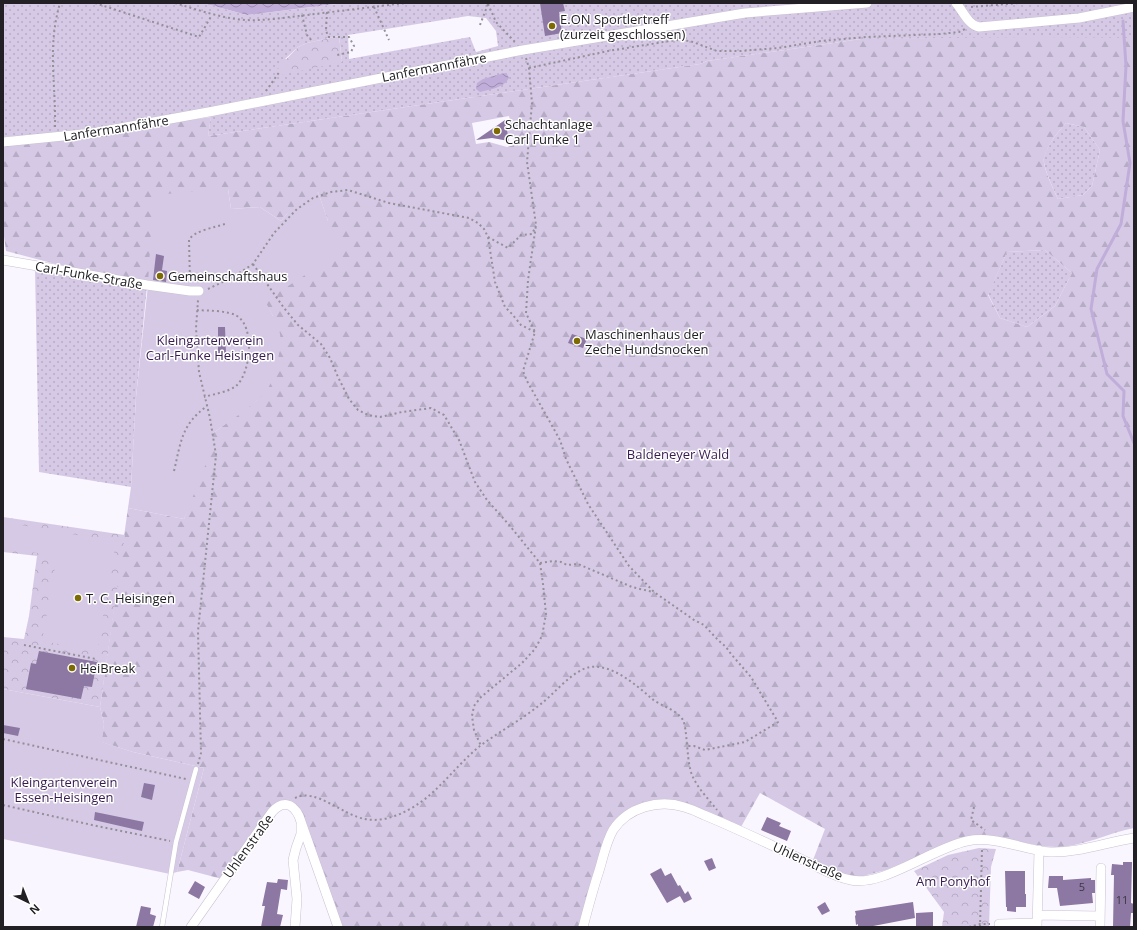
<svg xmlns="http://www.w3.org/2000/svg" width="1137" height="930" viewBox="0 0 1137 930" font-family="'Open Sans',sans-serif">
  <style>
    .grass { fill: url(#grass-dots); fill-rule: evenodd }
    .forest { fill: url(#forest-firs); fill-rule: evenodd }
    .park { fill: url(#park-crowns) }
    .garden { fill: #d6c9e6 }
    .water { fill: url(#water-waves) }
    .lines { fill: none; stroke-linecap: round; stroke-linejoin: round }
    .stream { stroke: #c1add9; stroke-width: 3 }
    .building { fill: #8c78a2 }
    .lane-casing { stroke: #c9c2d1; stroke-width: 5.5 }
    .street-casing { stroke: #c9c2d1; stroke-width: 10 }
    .path { stroke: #939097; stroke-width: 2; stroke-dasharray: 2 3; stroke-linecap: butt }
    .lane { stroke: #fff; stroke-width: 4.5 }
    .street { stroke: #fff; stroke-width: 9 }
    .poi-dot { fill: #7e6a02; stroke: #fff; stroke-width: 1.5 }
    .labels { text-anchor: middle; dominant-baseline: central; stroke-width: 3; stroke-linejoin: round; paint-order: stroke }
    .number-label { font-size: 11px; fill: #3c3644 }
    .poi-label { font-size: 13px; fill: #222025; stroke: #fff; text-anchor: start }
    .street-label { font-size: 13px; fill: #222025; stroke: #fff }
    .park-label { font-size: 13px; fill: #381c51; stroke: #fff }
  </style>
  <defs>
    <pattern id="grass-dots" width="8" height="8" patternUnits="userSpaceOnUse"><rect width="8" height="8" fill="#d6c9e6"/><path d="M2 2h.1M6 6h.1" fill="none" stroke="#b7acc5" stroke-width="1.8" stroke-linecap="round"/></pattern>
    <pattern id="forest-firs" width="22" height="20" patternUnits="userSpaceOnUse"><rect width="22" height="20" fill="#d6c9e6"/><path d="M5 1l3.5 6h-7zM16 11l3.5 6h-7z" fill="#b7acc5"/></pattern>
    <pattern id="park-crowns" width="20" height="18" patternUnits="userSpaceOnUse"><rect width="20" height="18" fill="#d6c9e6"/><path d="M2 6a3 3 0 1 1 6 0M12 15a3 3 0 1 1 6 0" fill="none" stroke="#b7acc5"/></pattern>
    <pattern id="water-waves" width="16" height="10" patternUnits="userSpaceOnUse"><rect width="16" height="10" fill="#c1add9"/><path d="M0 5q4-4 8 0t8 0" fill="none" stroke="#9c8cb0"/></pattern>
  </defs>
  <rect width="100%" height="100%" fill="#faf6ff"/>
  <path class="grass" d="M3,3H203L247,15L344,3H1134V38L861,39L707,61L700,64L208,136L212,109L92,131L3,137ZM468,16L486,18L496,31L498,46L476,52L470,37L349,59L348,35ZM339,36L342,62L285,59L298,47L307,43Z
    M1066,123L1084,127L1100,150L1092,186L1083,195L1058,199C1054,190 1042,166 1044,157C1048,144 1057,133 1066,123Z
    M1045,250L1072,273L1055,306L1027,327L1000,318L988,294L1007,252Z
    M35,268L147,286L136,397L131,487L39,472Z"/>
  <path class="forest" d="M1033,37L1134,38V828C1108,833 1082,847 1056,847C1032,847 1010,837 986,836L922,855L886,870L859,877L841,874L813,860L825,829L760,793L741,827L659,802L617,822L581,927H340L309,839L286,802L222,879L188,870L177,872L204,768L133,752L101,742L104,724L100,707L128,508L184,519L212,434L257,400L273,316L264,301L328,221L318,192L287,214L281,221L260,207L231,209L228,189L148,285L101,276L6,251L3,229V143L93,134L211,117L208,136L700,64L707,61L861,39ZM509,116L511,125L506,129V133L513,135L514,145L507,147L489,142L476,144L472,123ZM1066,123L1084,127L1100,150L1092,186L1083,195L1058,199C1054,191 1042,166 1044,158C1048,144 1057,133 1066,123ZM1045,250L1072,273L1055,306L1027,327L1000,318L988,295L1007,252Z"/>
  <path class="park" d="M339,36L342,62L281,75L276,70L298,47L307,43Z
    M3,517L125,535L100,707L3,689V637L24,639L29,616L37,556L3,552Z
    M979,848L996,849L991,867L989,927H942L944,912L914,871L948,855Z"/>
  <path class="garden" d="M228,189L231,209L260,207L281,221C293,207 300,197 318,192L328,221L342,251L265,301C270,311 278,323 280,334C282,348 275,379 267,390C253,407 229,421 212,434L213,446L184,519L128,508L131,487L136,397L148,285L153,195Z
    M4,522L116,542L97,651L42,641L57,556L3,548Z
    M3,689L100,707L104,724L102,742L133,752L204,768L177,872L170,874L3,839Z"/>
  <path class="water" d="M203,3H343L247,15Z
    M504,73L507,74L509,78C504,88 490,89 480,92L476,89L477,83L483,79Z"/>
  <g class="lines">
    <path class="stream" d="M1123,21L1126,66L1123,121L1130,163L1121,224L1097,269L1091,309L1107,374L1124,391L1123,416L1134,443"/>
  </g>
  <path class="building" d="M540,3H563L565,11L559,12L562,33L545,36Z
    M505,120L509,141L492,138L476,140Z
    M156,254L164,256L162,270L167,271L166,282L153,280Z
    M218,327H225L226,353H218Z
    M572,334L587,339L583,348L568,343Z
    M39,651L97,662L92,687L84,686L81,699L26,689L31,663L36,664Z
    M3,725L20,728L18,736L3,733Z
    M144,783L155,785L152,800L141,797Z
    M95,812L144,822L142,831L94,820Z
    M767,817L781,823L779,826L791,831L787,841L761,830Z
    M712,858L716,868L709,871L704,861Z
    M1123,862H1132L1131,903L1134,904V913H1131L1130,927H1113L1114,875H1111L1112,864L1123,865Z
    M661,868L665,876L671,873L678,886L680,885L685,894L688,891L692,899L684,903L680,896L667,903L650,874Z
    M1005,871H1025V894H1026V907H1016V912L1007,911V907H1006Z
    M1049,876H1063V880L1091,878V880H1095V893H1092L1093,903L1060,906L1057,888H1048Z
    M278,879L288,880L287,890L281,889L277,914L283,915L280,927H261L265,906H262L267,882L277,883Z
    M195,881L205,887L199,899L188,893Z
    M825,902L830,911L822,915L817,907Z
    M913,902L915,918L868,927H858V924L856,925L855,916L856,915L855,911Z
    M141,906L151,908L150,914L156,916L153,927H136Z
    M933,912V927H916V913Z"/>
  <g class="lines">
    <defs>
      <path id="lane" d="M162,927L176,842L196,769"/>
      <path id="street" d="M956,3C963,11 968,25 979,27L1079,18L1134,7
        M3,142L93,133L214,111L523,50L745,13L867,3
        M3,260L147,285L190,291H199
        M1037,915L1100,916
        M999,924L1037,923
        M191,927L272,812C282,801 292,802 299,816L338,927
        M295,927L297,899L293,860L296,848L301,834V824
        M583,927C588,908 593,889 599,871C603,858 606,842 613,830C628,807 659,799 684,807C691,809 698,812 704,815C738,829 771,845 803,860C819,867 834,877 851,880C882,887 933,848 967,841C995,835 1023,850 1050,852C1078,853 1107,842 1134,838
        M1037,927L1039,850
        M1100,927L1101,868"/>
    </defs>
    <use href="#lane" class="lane-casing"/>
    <use href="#street" class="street-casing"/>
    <path class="path" d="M95,3L199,37L212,15
      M175,3C195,9 215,16 236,19C249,21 261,20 274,19L405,3
      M488,4L496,22L515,42
      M374,7L389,40
      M971,7L1019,3
      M327,12L326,30L328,37
      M302,15L307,35L313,42
      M480,25L488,4
      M328,37H349L354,46L351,52L337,55
      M526,58L529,68L532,103L527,162L536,225L528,280L526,313L535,332L523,371L527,381L560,440L566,459L588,504L629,566L654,592L694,620L704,625L718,640L726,647L731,654L751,677L778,722L745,742L705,750L694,746H687
      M529,68L608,51L676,40L690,41L717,51H740L778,48L821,41L866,37L940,34L959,32L965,29
      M266,91L280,71
      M55,127C56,82 47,48 60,3
      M488,237L508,248L521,235L532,234L536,226
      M253,264L284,308L298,325L321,344L330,358L338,377L349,399L358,410L368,415L380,417L402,412L431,408L444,415L459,440L475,482L487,500L510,526L540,563L543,584L546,614L542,636L535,649L522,663L481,697L474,706L472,716L474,730L481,746
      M190,282L189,240C193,231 216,227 225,224
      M208,289L233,277L253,264L274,233L297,209L313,198L331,192L348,190L389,203L469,218L478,223L484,229L488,237L495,282L505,307L512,314L521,325L535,332
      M197,310C208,311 227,310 237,316C255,327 251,373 236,386C228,392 214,394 204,397
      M174,471C181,442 181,425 207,406
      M540,563L553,561L561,562L567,565L578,564L632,587L653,592
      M24,645L96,659
      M3,739L186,779
      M198,764L201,753L198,631L216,455L210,418L199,372L196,328L198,300
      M295,798C315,787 344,816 365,819C380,822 395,817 408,810C437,795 455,766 480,746C500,731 523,719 542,703C555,693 573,670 590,667C612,664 635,684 651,698C660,706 676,709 683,720C687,728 687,757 690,768C693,784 707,797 717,810
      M3,805L92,825L170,841
      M974,807L971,820L985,830
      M969,927L980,924H990
      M980,927L982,849"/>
    <use href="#lane" class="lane"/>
    <use href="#street" class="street"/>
  </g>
  <g class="poi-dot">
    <circle cx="552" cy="26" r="4"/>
    <circle cx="497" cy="131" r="4"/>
    <circle cx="160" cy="276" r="4"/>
    <circle cx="577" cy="341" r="4"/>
    <circle cx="78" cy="598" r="4"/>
    <circle cx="72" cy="668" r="4"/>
  </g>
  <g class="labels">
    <g class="number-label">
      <text x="1082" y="886">5</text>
      <text x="1122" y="899">11</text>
    </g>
    <g class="poi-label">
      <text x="560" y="19">E.ON Sportlertreff<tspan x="560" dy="15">(zurzeit geschlossen)</tspan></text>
      <text x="505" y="124">Schachtanlage<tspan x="505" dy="15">Carl Funke 1</tspan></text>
      <text x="168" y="276">Gemeinschaftshaus</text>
      <text x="585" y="334">Maschinenhaus der<tspan x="585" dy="15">Zeche Hundsnocken</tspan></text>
      <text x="86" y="598">T. C. Heisingen</text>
      <text x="80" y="668">HeiBreak</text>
    </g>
    <g class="street-label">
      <text transform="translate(434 67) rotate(-11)">Lanfermannfähre</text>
      <text transform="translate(116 128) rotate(-9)">Lanfermannfähre</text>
      <text transform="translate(89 275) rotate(10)">Carl-Funke-Straße</text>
      <text transform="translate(248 846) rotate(-54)">Uhlenstraße</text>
      <text transform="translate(808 861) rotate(24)">Uhlenstraße</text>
    </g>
    <g class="park-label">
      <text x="210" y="340">Kleingartenverein<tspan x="210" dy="15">Carl-Funke Heisingen</tspan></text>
      <text x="678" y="454">Baldeneyer Wald</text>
      <text x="64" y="782">Kleingartenverein<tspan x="64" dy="15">Essen-Heisingen</tspan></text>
      <text x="953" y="881">Am Ponyhof</text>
    </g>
  </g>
  <rect width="1137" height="930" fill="none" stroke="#222025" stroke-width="8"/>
  <g transform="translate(28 902) rotate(137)" stroke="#ffffff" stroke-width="3" paint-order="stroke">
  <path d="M0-3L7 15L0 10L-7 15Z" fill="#222025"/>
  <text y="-6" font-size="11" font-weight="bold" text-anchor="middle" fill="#222025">N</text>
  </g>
</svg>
